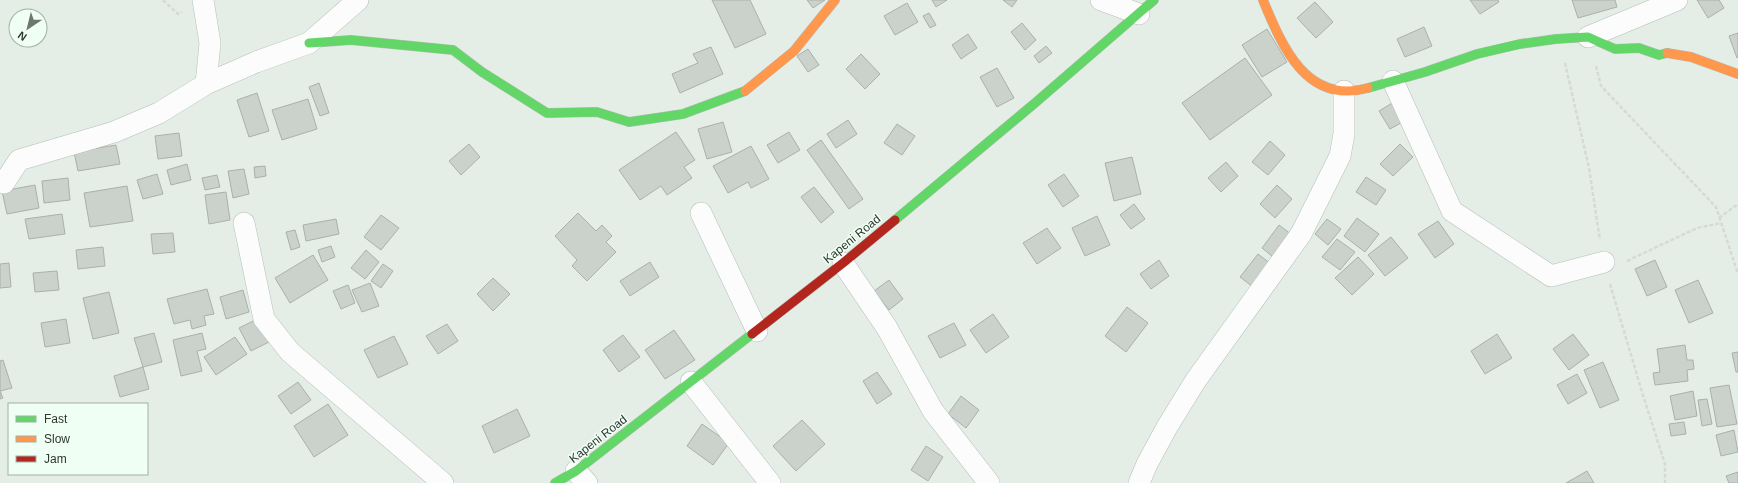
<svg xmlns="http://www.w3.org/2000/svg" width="1738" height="483" viewBox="0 0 1738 483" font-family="Arial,sans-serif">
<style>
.building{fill:#cbd1cb;stroke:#aab0aa}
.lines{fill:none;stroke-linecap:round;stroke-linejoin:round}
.street-casing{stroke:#b6beb9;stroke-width:22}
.fast-casing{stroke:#b6beb9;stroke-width:10}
.slow-casing{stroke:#b6beb9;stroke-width:10}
.jam-casing{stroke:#b6beb9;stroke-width:10}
.path{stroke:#d6d9d7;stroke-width:2.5;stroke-dasharray:4 2;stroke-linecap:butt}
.street{stroke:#fbfcfb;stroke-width:21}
.fast{stroke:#63d668;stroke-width:9}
.slow{stroke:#ff974d;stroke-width:9}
.jam{stroke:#b3261e;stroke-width:9}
.labels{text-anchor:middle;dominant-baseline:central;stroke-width:3;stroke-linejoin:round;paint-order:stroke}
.street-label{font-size:12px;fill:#2e3630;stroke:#effff4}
</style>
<rect width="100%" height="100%" fill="#e4eee7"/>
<g class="building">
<path d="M 712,0 L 750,0 L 766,34 L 735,48 Z"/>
<path d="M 807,0 L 825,0 L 813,8 Z"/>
<path d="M 932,0 L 947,0 L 936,7 Z"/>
<path d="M 1003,0 L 1017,0 L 1012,7 Z"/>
<path d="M 1470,0 L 1498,0 L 1499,2 L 1480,14 Z"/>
<path d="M 1572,0 L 1615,0 L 1617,7 L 1578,18 Z"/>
<path d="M 1697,0 L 1719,0 L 1724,8 L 1708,18 Z"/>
<path d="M 1315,2 L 1333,22 L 1316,38 L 1297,18 Z"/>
<path d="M 907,3 L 918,22 L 895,35 L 884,16 Z"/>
<path d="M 929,13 L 936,25 L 930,28 L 923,16 Z"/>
<path d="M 1022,23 L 1036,40 L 1025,50 L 1011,32 Z"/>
<path d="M 1424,27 L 1432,46 L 1405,57 L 1397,39 Z"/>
<path d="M 1267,29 L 1287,62 L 1262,77 L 1242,45 Z"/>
<path d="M 1738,33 L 1738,57 L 1737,58 L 1729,36 Z"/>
<path d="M 968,34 L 977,48 L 961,59 L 952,45 Z"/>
<path d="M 1046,46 L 1052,53 L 1039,63 L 1034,56 Z"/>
<path d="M 711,47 L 723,74 L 680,93 L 672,74 L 698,63 L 693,54 Z"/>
<path d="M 808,49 L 819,65 L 808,72 L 797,56 Z"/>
<path d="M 861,54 L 880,74 L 865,89 L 846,69 Z"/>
<path d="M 1245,58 L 1272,95 L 1210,140 L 1182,103 Z"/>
<path d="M 997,68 L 1014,98 L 997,107 L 980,77 Z"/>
<path d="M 319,83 L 329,113 L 320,116 L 309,87 Z"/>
<path d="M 257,93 L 269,131 L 249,137 L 237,100 Z"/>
<path d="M 308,99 L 317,129 L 282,140 L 272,110 Z"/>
<path d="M 1399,99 L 1410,118 L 1390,129 L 1379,111 Z"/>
<path d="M 848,120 L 857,134 L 836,148 L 827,134 Z"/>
<path d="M 723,122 L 732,152 L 707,159 L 698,129 Z"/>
<path d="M 897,124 L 915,136 L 902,155 L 884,143 Z"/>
<path d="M 676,132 L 695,160 L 684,167 L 692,178 L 667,195 L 661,186 L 640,200 L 619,170 Z"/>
<path d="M 789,132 L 800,150 L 778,163 L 767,145 Z"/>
<path d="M 179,133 L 182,156 L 158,159 L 155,136 Z"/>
<path d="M 821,140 L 863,199 L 849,209 L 807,150 Z"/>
<path d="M 1270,141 L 1285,155 L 1268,175 L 1252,162 Z"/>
<path d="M 469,144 L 480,157 L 461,175 L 449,161 Z"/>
<path d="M 1400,144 L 1413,157 L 1393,176 L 1380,164 Z"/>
<path d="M 116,145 L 120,164 L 78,171 L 74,152 Z"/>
<path d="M 751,146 L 769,179 L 751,188 L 748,182 L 728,193 L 713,166 Z"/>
<path d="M 1132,157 L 1141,194 L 1114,201 L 1105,163 Z"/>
<path d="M 1226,162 L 1238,176 L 1221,192 L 1208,178 Z"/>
<path d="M 187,164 L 191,180 L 171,185 L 167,170 Z"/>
<path d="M 265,166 L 266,176 L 255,178 L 254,167 Z"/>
<path d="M 244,169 L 249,194 L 233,198 L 228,171 Z"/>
<path d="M 157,174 L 163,194 L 143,199 L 137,180 Z"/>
<path d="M 1064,174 L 1079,196 L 1063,207 L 1048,185 Z"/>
<path d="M 217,175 L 220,187 L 205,190 L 202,178 Z"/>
<path d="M 1366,177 L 1386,190 L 1376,205 L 1356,192 Z"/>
<path d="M 68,178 L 70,200 L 44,203 L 42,181 Z"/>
<path d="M 35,185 L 39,208 L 7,214 L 2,191 Z"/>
<path d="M 1277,185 L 1292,199 L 1275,218 L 1260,204 Z"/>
<path d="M 127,186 L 133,221 L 90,227 L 84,193 Z"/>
<path d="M 814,187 L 834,212 L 821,223 L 801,197 Z"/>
<path d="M 226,192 L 230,220 L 209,224 L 205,195 Z"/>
<path d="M 1134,204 L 1145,219 L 1131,229 L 1120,215 Z"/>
<path d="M 578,213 L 596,231 L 602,225 L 612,236 L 606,242 L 616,252 L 587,281 L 572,266 L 577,260 L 555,236 Z"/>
<path d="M 62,214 L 65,234 L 29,239 L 25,219 Z"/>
<path d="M 381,215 L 399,228 L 381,250 L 364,237 Z"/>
<path d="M 1097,216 L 1110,245 L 1085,256 L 1072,228 Z"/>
<path d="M 1357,218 L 1379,234 L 1365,252 L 1344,236 Z"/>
<path d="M 336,219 L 339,234 L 306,241 L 303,225 Z"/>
<path d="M 1327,219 L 1341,229 L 1328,245 L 1315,234 Z"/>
<path d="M 1438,221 L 1454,244 L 1435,258 L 1418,234 Z"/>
<path d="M 1279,225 L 1296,238 L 1278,261 L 1262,248 Z"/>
<path d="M 1047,228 L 1061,248 L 1037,264 L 1023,243 Z"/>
<path d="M 295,230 L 300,247 L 291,250 L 286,232 Z"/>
<path d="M 173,233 L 175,252 L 153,254 L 151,234 Z"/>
<path d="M 1391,237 L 1408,258 L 1385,276 L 1368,255 Z"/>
<path d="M 1337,239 L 1355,252 L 1340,270 L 1322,257 Z"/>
<path d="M 331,246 L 335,257 L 322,262 L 318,250 Z"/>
<path d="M 103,247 L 105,266 L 78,269 L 76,250 Z"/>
<path d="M 366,250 L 379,262 L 365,279 L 351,268 Z"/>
<path d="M 1258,254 L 1271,264 L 1253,287 L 1240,277 Z"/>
<path d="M 313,255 L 328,280 L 290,303 L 275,278 Z"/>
<path d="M 1358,257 L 1374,274 L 1352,295 L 1335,278 Z"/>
<path d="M 1159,260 L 1169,276 L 1151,289 L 1140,274 Z"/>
<path d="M 1655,260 L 1667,287 L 1647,296 L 1635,269 Z"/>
<path d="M 650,262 L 659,277 L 630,296 L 620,281 Z"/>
<path d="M 9,263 L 11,287 L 0,288 L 0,264 Z"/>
<path d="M 383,264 L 393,271 L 381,288 L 371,281 Z"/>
<path d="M 57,271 L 59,290 L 35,292 L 33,273 Z"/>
<path d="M 493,278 L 510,294 L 493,311 L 477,294 Z"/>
<path d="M 889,280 L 903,299 L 889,310 L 874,291 Z"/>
<path d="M 1698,280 L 1713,313 L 1689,323 L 1675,290 Z"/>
<path d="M 370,283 L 379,306 L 362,312 L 352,290 Z"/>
<path d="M 348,285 L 355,303 L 341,309 L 333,291 Z"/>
<path d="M 207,289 L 214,314 L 204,316 L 206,325 L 192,329 L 190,320 L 174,324 L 167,299 Z"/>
<path d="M 243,290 L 249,312 L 226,319 L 220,297 Z"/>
<path d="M 109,292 L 119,333 L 93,339 L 83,298 Z"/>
<path d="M 1127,307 L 1148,323 L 1126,352 L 1105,336 Z"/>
<path d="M 993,314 L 1009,337 L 986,353 L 970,330 Z"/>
<path d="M 66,319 L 70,343 L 45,347 L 41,323 Z"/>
<path d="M 257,319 L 269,342 L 251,351 L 239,328 Z"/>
<path d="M 954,323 L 966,345 L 940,358 L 928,336 Z"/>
<path d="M 447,324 L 458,341 L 438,354 L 426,336 Z"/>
<path d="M 674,330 L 695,360 L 665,379 L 645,350 Z"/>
<path d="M 154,333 L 162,362 L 143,367 L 134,338 Z"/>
<path d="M 202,333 L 206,349 L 197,351 L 202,371 L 181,376 L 173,340 Z"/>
<path d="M 1497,334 L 1512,358 L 1485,374 L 1471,351 Z"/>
<path d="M 1573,334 L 1589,355 L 1569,370 L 1553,349 Z"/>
<path d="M 623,335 L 640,357 L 619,372 L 603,350 Z"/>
<path d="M 394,336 L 408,364 L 378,378 L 364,350 Z"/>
<path d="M 235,337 L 247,354 L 216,375 L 204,357 Z"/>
<path d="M 1685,345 L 1687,360 L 1693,360 L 1694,369 L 1687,370 L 1688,381 L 1655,385 L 1653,373 L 1660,372 L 1657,349 Z"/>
<path d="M 1738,352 L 1738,372 L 1736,372 L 1732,353 Z"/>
<path d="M 3,360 L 12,388 L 0,391 L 3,398 L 0,399 L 0,361 Z"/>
<path d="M 1603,362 L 1619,400 L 1600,408 L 1584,370 Z"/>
<path d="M 143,367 L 149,389 L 120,397 L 114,376 Z"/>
<path d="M 877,372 L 892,394 L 877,404 L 863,381 Z"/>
<path d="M 1577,374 L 1587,393 L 1568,404 L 1557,385 Z"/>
<path d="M 298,382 L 311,400 L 291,414 L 278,396 Z"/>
<path d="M 1729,385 L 1737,424 L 1717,427 L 1710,388 Z"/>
<path d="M 1693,391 L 1697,416 L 1675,420 L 1670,396 Z"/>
<path d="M 961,396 L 979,410 L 966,428 L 948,414 Z"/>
<path d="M 1707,399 L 1712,424 L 1702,426 L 1698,400 Z"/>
<path d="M 328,404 L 348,435 L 314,457 L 294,426 Z"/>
<path d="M 517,409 L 530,436 L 494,453 L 482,426 Z"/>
<path d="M 802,420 L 825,444 L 796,471 L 773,446 Z"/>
<path d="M 1684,422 L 1686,434 L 1671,436 L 1669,424 Z"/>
<path d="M 702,424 L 729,443 L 713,465 L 687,446 Z"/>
<path d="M 1734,430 L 1738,452 L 1721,456 L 1716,435 Z"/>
<path d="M 926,446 L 943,457 L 928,481 L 911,470 Z"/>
<path d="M 1587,471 L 1594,483 L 1566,483 Z"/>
<path d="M 1738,472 L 1738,483 L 1729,483 L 1726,476 Z"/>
</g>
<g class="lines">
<defs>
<g id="street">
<path d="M 203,0 L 210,43 L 206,84"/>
<path d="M 1101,0 L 1139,14"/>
<path d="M 1588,37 L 1677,0"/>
<path d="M 1393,81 L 1452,211 L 1551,276 L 1604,262"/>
<path d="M 4,183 L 19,160 L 114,132 L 159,113 L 206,84 L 256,62 L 309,43 L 358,0"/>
<path d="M 701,213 L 757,331"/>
<path d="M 244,223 L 264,319 L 290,352 L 443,483"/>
<path d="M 843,263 L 887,328 L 933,411 L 989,483"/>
<path d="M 691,382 L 770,483"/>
<path d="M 576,471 L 587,483"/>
<path d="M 1139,483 L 1147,464 L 1167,427 L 1196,380 L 1301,234 L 1340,156 L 1344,134 L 1344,91"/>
</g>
<g id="fast">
<path d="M 309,43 L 351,40 L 453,50 L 482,72 L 547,113 L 597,112 L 629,122 L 683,114 L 745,91"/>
<path d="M 1368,88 L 1425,72 L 1477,54 L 1520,44 L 1556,39 L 1588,37 L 1615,49 L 1639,48 L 1659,55 L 1667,53"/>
<path d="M 895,220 L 1035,103 L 1154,0"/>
<path d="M 555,483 L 576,471 L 752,334"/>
</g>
<g id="slow">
<path d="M 1263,0 C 1282,46 1306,105 1368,88"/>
<path d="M 1667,53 L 1691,57 L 1738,74"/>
<path d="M 745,91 L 794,51 L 835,0"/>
</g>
<path id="jam" d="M 752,334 L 843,263 L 895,220"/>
</defs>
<use href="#street" class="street-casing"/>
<use href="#fast" class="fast-casing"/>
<use href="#slow" class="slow-casing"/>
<use href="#jam" class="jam-casing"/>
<g class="path">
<path d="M 163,0 L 178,14 L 182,12"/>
<path d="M 1565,63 L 1589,168 L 1600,240"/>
<path d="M 1596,66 L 1601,86 L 1716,207 L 1738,274"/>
<path d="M 1719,218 L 1738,204"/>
<path d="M 1627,261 L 1697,228 L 1721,223"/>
<path d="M 1610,284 L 1642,392 L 1665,464 L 1665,483"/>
</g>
<use href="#street" class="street"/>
<use href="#fast" class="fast"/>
<use href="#slow" class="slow"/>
<use href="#jam" class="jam"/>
</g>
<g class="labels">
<g class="street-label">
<text transform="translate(852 239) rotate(-39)">Kapeni Road</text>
<text transform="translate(598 439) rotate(-38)">Kapeni Road</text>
</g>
</g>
<rect x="8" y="403" width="140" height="72" fill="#effff4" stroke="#a2afa6"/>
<rect x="16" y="416" width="20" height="6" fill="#63d668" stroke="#a2afa6"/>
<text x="44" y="423" font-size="12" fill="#2e3630">Fast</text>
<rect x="16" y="436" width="20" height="6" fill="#ff974d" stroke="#a2afa6"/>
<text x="44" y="443" font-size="12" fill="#2e3630">Slow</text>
<rect x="16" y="456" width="20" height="6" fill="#b3261e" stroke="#a2afa6"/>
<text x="44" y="463" font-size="12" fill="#2e3630">Jam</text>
<g transform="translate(28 28) rotate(215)"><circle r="19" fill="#effff4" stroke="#a2afa6"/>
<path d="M0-3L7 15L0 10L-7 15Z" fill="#6e7670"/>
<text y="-6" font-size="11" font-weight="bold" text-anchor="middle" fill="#2e3630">N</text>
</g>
</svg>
